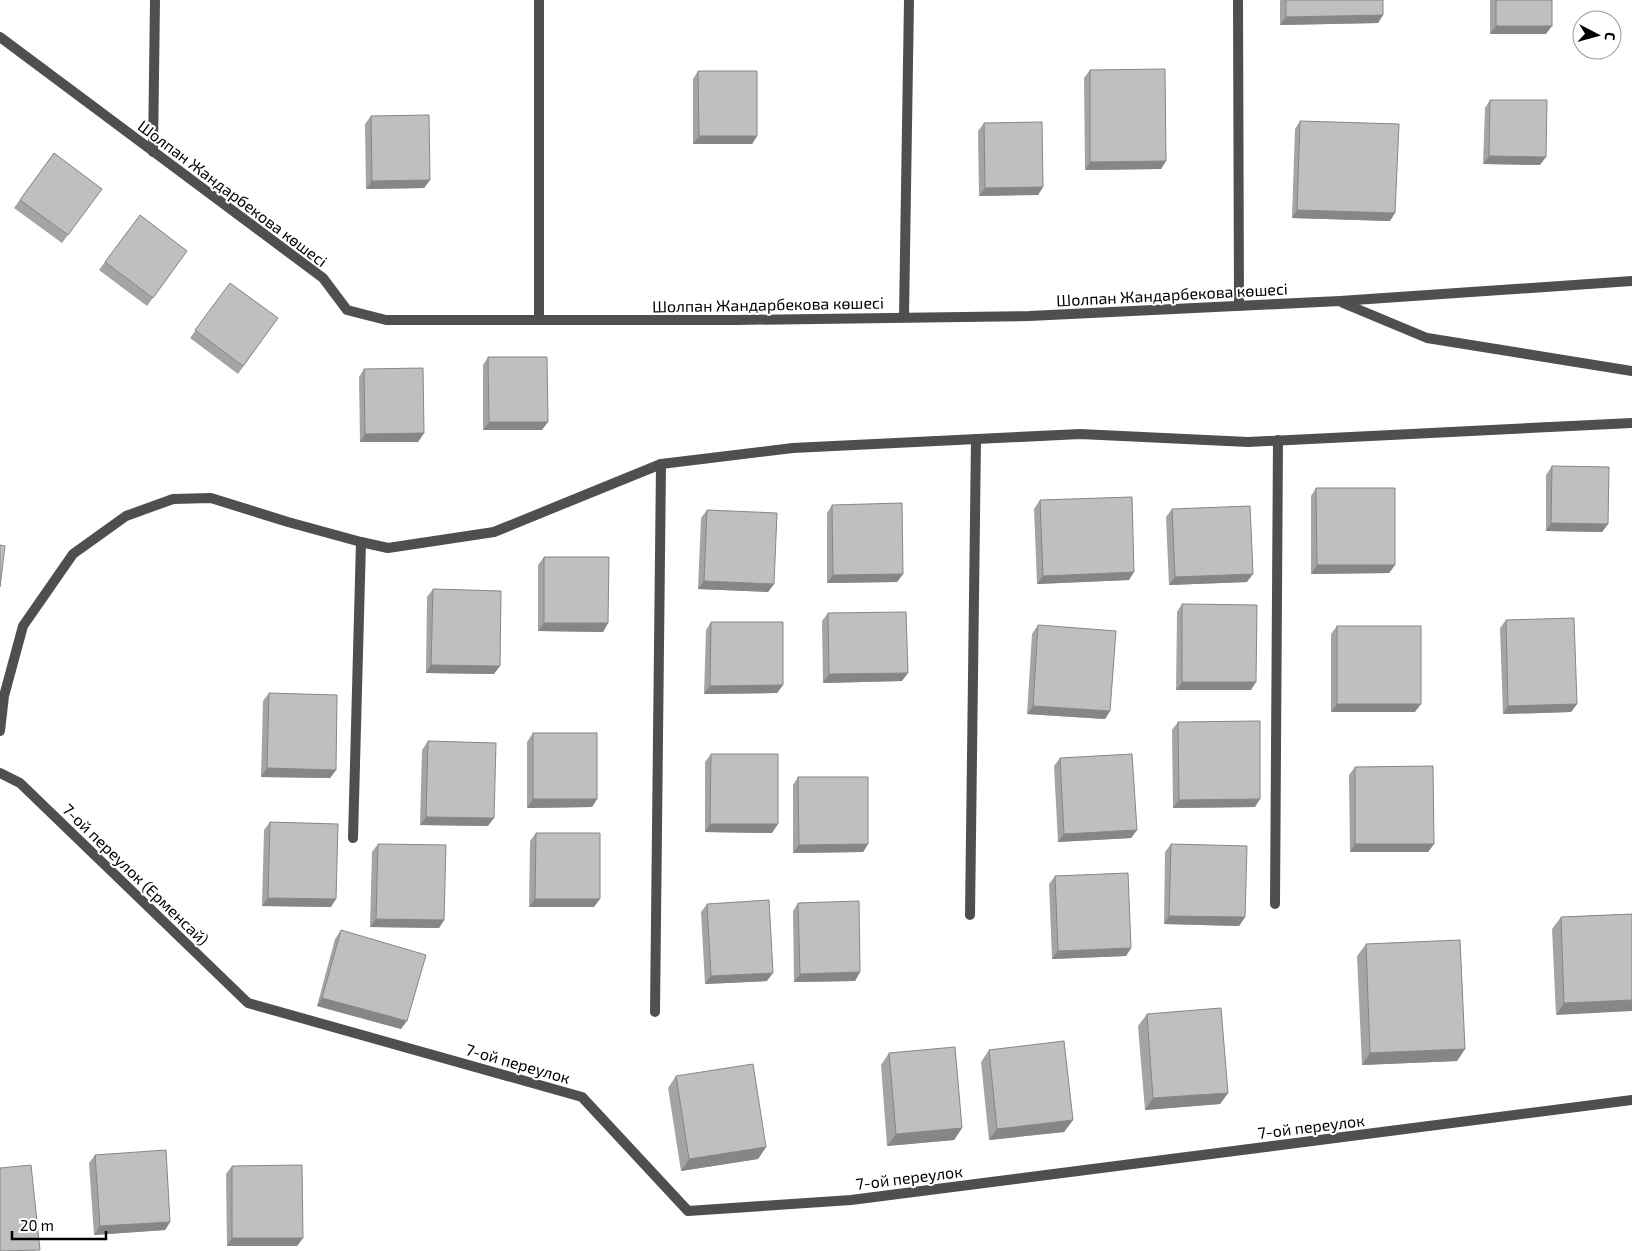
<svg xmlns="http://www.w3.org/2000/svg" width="1632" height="1251" viewBox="0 0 1632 1251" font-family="'Exo 2',sans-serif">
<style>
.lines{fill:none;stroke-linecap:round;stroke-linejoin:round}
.service{stroke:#4f4f4f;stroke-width:10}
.minor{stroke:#4f4f4f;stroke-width:10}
.wall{fill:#a4a4a4}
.shaded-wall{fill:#868686}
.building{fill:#bfbfbf;stroke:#868686}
.labels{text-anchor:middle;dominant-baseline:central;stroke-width:4;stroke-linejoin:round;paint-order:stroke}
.street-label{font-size:16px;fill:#000;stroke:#fff}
</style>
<rect width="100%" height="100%" fill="#fff"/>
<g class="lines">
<path class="service" d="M 153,152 L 155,0"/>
<g class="minor">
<path d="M 539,0 L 539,320"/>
<path d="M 1238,0 L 1239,306"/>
<path d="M 0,37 L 323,278 L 347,310 L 386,320 L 736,320 L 1029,316 L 1340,301 L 1632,281"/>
<path d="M 1343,303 L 1427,338 L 1632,371"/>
<path d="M 904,317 L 909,0"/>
<path d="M 0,731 L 4,696 L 23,626 L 73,554 L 126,516 L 173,499 L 211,498 L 288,522 L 361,542 L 388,548 L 494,532 L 661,464 L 793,448 L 1080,434 L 1248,442 L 1632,423"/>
<path d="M 0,773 L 20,783 L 248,1003 L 582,1097 L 688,1211 L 851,1200 L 1632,1100"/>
<path d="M 353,838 L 361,542"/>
<path d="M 1275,904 L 1278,440"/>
<path d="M 970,915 L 976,439"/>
<path d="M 655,1012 L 661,464"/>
</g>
</g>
<g class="wall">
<path d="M 1280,0 L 1383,0 L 1383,15 L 1378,23 L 1280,25 Z"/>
<path d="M 1490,0 L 1552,0 L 1546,34 L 1490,34 Z"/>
<path d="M 1090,70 L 1166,161 L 1161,169 L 1085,170 L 1084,78 Z"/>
<path d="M 698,71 L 757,136 L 752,144 L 693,144 L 693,79 Z"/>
<path d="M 1490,100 L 1540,165 L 1483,164 L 1485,108 Z"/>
<path d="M 371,116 L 430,180 L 424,188 L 366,189 L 365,124 Z"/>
<path d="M 1300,121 L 1390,221 L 1292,218 L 1295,129 Z"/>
<path d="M 984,123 L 1043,187 L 1038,195 L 979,196 L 978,131 Z"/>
<path d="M 54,153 L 102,189 L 62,243 L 14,208 Z"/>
<path d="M 140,215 L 187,251 L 147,306 L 99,270 Z"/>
<path d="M 230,283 L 278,318 L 238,374 L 190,338 Z"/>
<path d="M 488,357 L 542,430 L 483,430 L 483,365 Z"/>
<path d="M 364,369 L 424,433 L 418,442 L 360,442 L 359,377 Z"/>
<path d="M 1552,466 L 1608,524 L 1602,532 L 1546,531 L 1546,475 Z"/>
<path d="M 1316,488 L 1395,565 L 1389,573 L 1311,574 L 1311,496 Z"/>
<path d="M 1040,500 L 1129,580 L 1037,584 L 1034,509 Z"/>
<path d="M 832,505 L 903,574 L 897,582 L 827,583 L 827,513 Z"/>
<path d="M 1172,509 L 1247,582 L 1169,585 L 1166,517 Z"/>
<path d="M 707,510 L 774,584 L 768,592 L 698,589 L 701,518 Z"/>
<path d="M 544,557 L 608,623 L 603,632 L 538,631 L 538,565 Z"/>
<path d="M 433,589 L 494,674 L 426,673 L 427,597 Z"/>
<path d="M 1182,604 L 1251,690 L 1176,690 L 1177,612 Z"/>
<path d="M 828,613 L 902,681 L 823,683 L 822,621 Z"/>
<path d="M 1506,620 L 1577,704 L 1571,712 L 1503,714 L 1500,628 Z"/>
<path d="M 711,622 L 783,685 L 777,693 L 704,694 L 706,630 Z"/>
<path d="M 1038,625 L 1110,711 L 1105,719 L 1027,714 L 1032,634 Z"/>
<path d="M 1337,626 L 1415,712 L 1331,712 L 1331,634 Z"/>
<path d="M 269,693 L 336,770 L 330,778 L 261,777 L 263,701 Z"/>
<path d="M 1178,722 L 1255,807 L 1173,808 L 1172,730 Z"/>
<path d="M 533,733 L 597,799 L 592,807 L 527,808 L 527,742 Z"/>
<path d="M 428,741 L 488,826 L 420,825 L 422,750 Z"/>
<path d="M 711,754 L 772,833 L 705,832 L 705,762 Z"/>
<path d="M 1060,758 L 1137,830 L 1131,838 L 1058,842 L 1054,766 Z"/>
<path d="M 1355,767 L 1434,844 L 1428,852 L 1350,852 L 1349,775 Z"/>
<path d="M 798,777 L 868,844 L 863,852 L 793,853 L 793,785 Z"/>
<path d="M 270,822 L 331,907 L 262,906 L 264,830 Z"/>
<path d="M 536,833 L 594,907 L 529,907 L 530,841 Z"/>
<path d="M 378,844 L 444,920 L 439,928 L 370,927 L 372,852 Z"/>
<path d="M 1171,844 L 1245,917 L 1239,926 L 1164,924 L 1165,852 Z"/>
<path d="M 1055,876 L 1131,948 L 1126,956 L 1052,959 L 1049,884 Z"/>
<path d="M 798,903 L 860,972 L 855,981 L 794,982 L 793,911 Z"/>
<path d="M 707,904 L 767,981 L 705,984 L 701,912 Z"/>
<path d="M 1632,914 L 1556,1015 L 1552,929 L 1561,917 Z"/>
<path d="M 341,930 L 401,1029 L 317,1006 L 335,939 Z"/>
<path d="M 1366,944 L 1465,1049 L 1457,1061 L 1362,1065 L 1357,956 Z"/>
<path d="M 1147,1014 L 1228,1093 L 1220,1104 L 1145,1110 L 1138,1026 Z"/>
<path d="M 989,1050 L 1073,1120 L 1064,1132 L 989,1140 L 981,1062 Z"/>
<path d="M 889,1053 L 962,1128 L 954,1140 L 887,1146 L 881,1065 Z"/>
<path d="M 676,1076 L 766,1147 L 758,1159 L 681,1171 L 668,1088 Z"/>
<path d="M 95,1155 L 170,1222 L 165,1230 L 94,1235 L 89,1163 Z"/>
<path d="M 232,1166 L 303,1238 L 297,1246 L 227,1246 L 226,1174 Z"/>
</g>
<g class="shaded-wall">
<path d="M 1383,15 L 1378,23 L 1280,25 L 1286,17 Z"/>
<path d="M 1496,26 L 1552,26 L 1546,34 L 1490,34 Z"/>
<path d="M 699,136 L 757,136 L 752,144 L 693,144 Z"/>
<path d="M 1489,156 L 1546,157 L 1540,165 L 1483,164 Z"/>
<path d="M 1166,161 L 1161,169 L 1085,170 L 1090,162 Z"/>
<path d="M 430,180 L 424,188 L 366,189 L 372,181 Z"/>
<path d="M 1043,187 L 1038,195 L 979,196 L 985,188 Z"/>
<path d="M 1297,210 L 1395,213 L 1390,221 L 1292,218 Z"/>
<path d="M 489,422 L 548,422 L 542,430 L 483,430 Z"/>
<path d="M 424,433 L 418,442 L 360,442 L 365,434 Z"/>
<path d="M 1551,523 L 1608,524 L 1602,532 L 1546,531 Z"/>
<path d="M 1317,565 L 1395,565 L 1389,573 L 1311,574 Z"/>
<path d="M 1134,572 L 1129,580 L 1037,584 L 1043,576 Z"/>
<path d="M 903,574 L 897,582 L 827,583 L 833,575 Z"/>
<path d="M 1253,574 L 1247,582 L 1169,585 L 1175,577 Z"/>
<path d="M 704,581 L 774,584 L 768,592 L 698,589 Z"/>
<path d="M 544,623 L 608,623 L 603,632 L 538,631 Z"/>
<path d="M 431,665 L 500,666 L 494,674 L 426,673 Z"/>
<path d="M 908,673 L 902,681 L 823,683 L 829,674 Z"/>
<path d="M 1182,682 L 1256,682 L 1251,690 L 1176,690 Z"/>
<path d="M 783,685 L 777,693 L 704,694 L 710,686 Z"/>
<path d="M 1337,704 L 1421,704 L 1415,712 L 1331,712 Z"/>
<path d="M 1577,704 L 1571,712 L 1503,714 L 1508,706 Z"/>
<path d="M 1033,706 L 1110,711 L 1105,719 L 1027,714 Z"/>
<path d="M 267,768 L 336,770 L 330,778 L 261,777 Z"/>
<path d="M 533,799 L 597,799 L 592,807 L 527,808 Z"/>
<path d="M 1260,799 L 1255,807 L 1173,808 L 1179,800 Z"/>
<path d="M 426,817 L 494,818 L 488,826 L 420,825 Z"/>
<path d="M 710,824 L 778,824 L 772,833 L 705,832 Z"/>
<path d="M 1137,830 L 1131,838 L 1058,842 L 1064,834 Z"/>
<path d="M 868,844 L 863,852 L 793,853 L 799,845 Z"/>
<path d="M 1355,844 L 1434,844 L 1428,852 L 1350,852 Z"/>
<path d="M 268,898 L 336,899 L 331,907 L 262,906 Z"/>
<path d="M 535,899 L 600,899 L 594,907 L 529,907 Z"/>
<path d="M 1169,916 L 1245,917 L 1239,926 L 1164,924 Z"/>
<path d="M 376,919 L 444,920 L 439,928 L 370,927 Z"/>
<path d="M 1131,948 L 1126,956 L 1052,959 L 1058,951 Z"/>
<path d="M 860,972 L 855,981 L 794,982 L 800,974 Z"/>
<path d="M 773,973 L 767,981 L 705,984 L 711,976 Z"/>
<path d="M 322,998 L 407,1021 L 401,1029 L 317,1006 Z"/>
<path d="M 1632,1000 L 1632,1011 L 1556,1015 L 1564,1003 Z"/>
<path d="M 1465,1049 L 1457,1061 L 1362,1065 L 1370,1053 Z"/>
<path d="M 1228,1093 L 1220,1104 L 1145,1110 L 1153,1098 Z"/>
<path d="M 1073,1120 L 1064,1132 L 989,1140 L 997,1129 Z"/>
<path d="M 962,1128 L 954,1140 L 887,1146 L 896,1134 Z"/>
<path d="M 766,1147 L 758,1159 L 681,1171 L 689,1159 Z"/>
<path d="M 170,1222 L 165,1230 L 94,1235 L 100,1226 Z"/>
<path d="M 232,1238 L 303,1238 L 297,1246 L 227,1246 Z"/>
</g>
<g class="building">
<path d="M 1286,0 L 1383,0 L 1383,15 L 1286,17 Z"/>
<rect x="1496" y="0" width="56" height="26"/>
<path d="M 1165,69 L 1166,161 L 1090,162 L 1090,70 Z"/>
<path d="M 698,71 L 757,71 L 757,136 L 699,136 Z"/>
<path d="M 1490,100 L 1547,100 L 1546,157 L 1489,156 Z"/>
<path d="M 429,115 L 430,180 L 372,181 L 371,116 Z"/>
<path d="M 1300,121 L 1399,124 L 1395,213 L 1297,210 Z"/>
<path d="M 1042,122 L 1043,187 L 985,188 L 984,123 Z"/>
<path d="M 54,153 L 102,189 L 68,235 L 20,200 Z"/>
<path d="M 140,215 L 187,251 L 153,298 L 105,262 Z"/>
<path d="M 230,283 L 278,318 L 243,366 L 195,330 Z"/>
<path d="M 488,357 L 547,357 L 548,422 L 489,422 Z"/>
<path d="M 423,368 L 424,433 L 365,434 L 364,369 Z"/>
<path d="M 1552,466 L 1609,467 L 1608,524 L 1551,523 Z"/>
<path d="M 1316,488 L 1395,488 L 1395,565 L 1317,565 Z"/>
<path d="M 1132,497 L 1134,572 L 1043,576 L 1040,500 Z"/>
<path d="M 902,503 L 903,574 L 833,575 L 832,505 Z"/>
<path d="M 1250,506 L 1253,574 L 1175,577 L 1172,509 Z"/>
<path d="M 707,510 L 777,513 L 774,584 L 704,581 Z"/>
<path d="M 0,545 L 5,546 L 0,587 Z"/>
<path d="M 544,557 L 609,557 L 608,623 L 544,623 Z"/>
<path d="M 433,589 L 501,591 L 500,666 L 431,665 Z"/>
<path d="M 1182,604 L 1257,605 L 1256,682 L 1182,682 Z"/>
<path d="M 906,612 L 908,673 L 829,674 L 828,613 Z"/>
<path d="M 1574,618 L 1577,704 L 1508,706 L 1506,620 Z"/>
<path d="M 711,622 L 783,622 L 783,685 L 710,686 Z"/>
<path d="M 1038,625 L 1116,631 L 1110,711 L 1033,706 Z"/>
<rect x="1337" y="626" width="84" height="78"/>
<path d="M 269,693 L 337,695 L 336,770 L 267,768 Z"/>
<path d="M 1260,721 L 1260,799 L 1179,800 L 1178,722 Z"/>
<rect x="533" y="733" width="64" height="66"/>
<path d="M 428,741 L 496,743 L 494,818 L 426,817 Z"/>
<path d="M 711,754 L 778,754 L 778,824 L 710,824 Z"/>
<path d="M 1132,754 L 1137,830 L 1064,834 L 1060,758 Z"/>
<path d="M 1433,766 L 1434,844 L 1355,844 L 1355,767 Z"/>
<path d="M 798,777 L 868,777 L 868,844 L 799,845 Z"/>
<path d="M 270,822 L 338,824 L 336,899 L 268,898 Z"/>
<path d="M 536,833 L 600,833 L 600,899 L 535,899 Z"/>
<path d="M 378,844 L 446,845 L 444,920 L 376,919 Z"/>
<path d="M 1171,844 L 1247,846 L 1245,917 L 1169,916 Z"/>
<path d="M 1128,873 L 1131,948 L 1058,951 L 1055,876 Z"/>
<path d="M 769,900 L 773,973 L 711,976 L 707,904 Z"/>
<path d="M 859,901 L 860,972 L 800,974 L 798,903 Z"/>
<path d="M 1632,914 L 1632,1000 L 1564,1003 L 1561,917 Z"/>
<path d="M 341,930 L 426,955 L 407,1021 L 322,998 Z"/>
<path d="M 1460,940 L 1465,1049 L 1370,1053 L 1366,944 Z"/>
<path d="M 1221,1008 L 1228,1093 L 1153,1098 L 1147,1014 Z"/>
<path d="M 1064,1041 L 1073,1120 L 997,1129 L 989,1050 Z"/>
<path d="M 955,1047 L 962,1128 L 896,1134 L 889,1053 Z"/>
<path d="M 753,1064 L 766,1147 L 689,1159 L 676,1076 Z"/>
<path d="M 166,1150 L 170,1222 L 100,1226 L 95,1155 Z"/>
<path d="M 31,1165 L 40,1250 L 0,1251 L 0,1168 Z"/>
<path d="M 302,1165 L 303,1238 L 232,1238 L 232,1166 Z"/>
</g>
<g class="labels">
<g class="street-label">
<text transform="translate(233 193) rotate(37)">Шолпан Жандарбекова көшесі</text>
<text transform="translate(1172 294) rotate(-3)">Шолпан Жандарбекова көшесі</text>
<text transform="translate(768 304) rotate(-1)">Шолпан Жандарбекова көшесі</text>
<text transform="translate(136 874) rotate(44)">7-ой переулок (Ерменсай)</text>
<text transform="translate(518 1063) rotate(16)">7-ой переулок</text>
<text transform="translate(1311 1126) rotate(-7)">7-ой переулок</text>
<text transform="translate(909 1177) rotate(-7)">7-ой переулок</text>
</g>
</g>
<g transform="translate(1597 35) rotate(96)"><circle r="24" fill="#ffffff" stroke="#999999"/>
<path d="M0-4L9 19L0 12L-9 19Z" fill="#000000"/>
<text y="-8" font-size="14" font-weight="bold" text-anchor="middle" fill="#000000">С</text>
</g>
<path d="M12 1231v8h94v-8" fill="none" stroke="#000000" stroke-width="2.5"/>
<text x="20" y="1231" font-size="15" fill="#000000" stroke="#ffffff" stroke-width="4" paint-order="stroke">20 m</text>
</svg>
